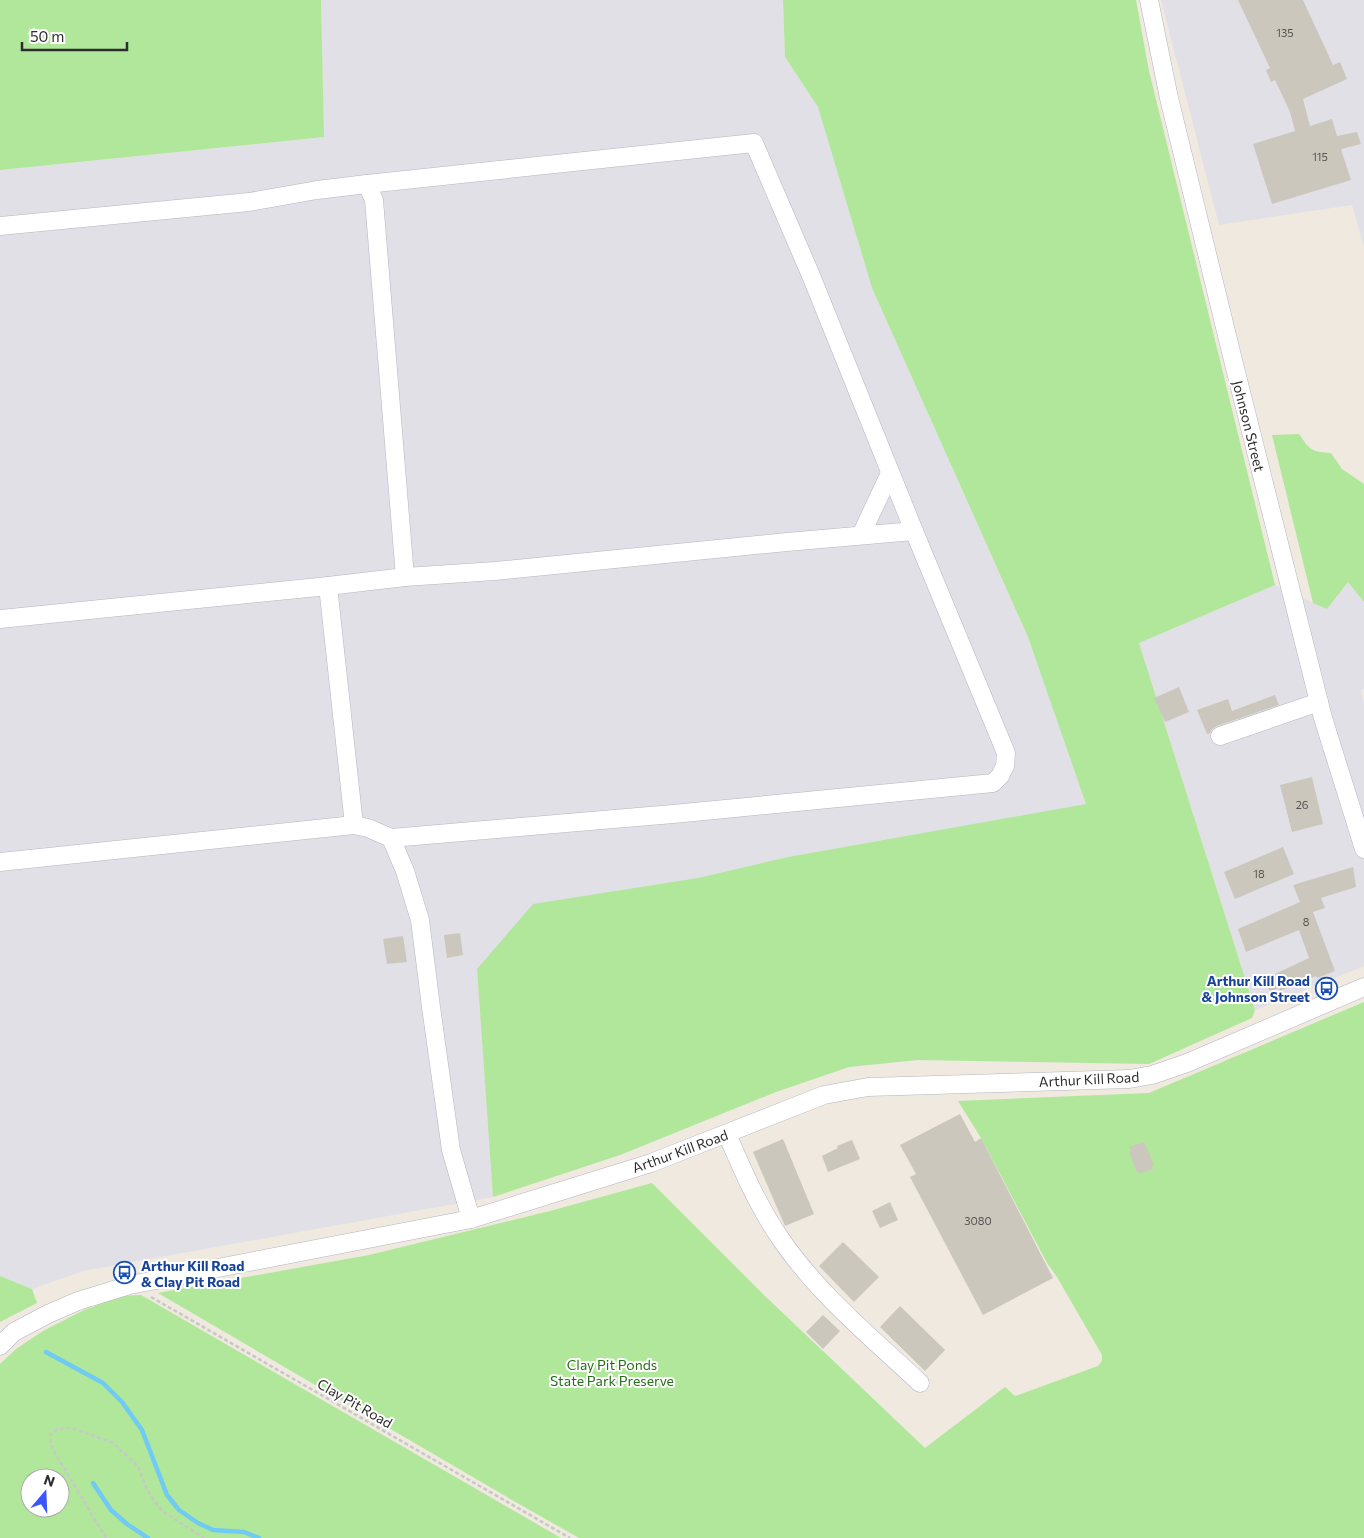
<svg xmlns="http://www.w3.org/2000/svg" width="1364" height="1538" viewBox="0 0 1364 1538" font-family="Commissioner,sans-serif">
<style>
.industrial{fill:#e2e0e7}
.green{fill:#b0e79a;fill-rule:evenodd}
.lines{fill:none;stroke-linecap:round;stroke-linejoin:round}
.stream{stroke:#6fcaf4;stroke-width:4.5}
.building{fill:#cbc7bd}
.minor-casing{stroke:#b3b5c1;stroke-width:19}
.path{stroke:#c8c8c8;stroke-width:2.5;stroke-dasharray:4 2.5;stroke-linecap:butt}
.minor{stroke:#fff;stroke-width:18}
.labels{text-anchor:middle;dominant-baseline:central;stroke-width:4;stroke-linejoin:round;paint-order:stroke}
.number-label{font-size:11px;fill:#545451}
.street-label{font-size:14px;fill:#2d2d2d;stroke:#fff}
.transit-label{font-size:14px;font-weight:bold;fill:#164399;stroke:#fff;text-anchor:end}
.park-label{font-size:14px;fill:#266f18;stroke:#fff}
</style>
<rect width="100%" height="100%" fill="#efe9df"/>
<g class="industrial">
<path d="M 321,0 L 783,0 L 785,57 L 818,107 L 872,288 L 1028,637 L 1087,804 L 788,857 L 698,878 L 477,969 L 493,1197 L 83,1271 L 32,1289 L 0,1276 L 0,170 L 324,137 Z"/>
<path d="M 1161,0 L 1364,0 L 1364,247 L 1352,205 L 1219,225 Z"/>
<path d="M 1348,581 L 1364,602 L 1364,689 L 1361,691 L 1364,704 L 1364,966 L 1255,1010 L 1139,643 L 1275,585 L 1327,609 Z"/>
</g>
<g class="green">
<path d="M 0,0 L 321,0 L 324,137 L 0,170 Z"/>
<path d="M 783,0 L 1136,0 L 1149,71 L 1275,585 L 1139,643 L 1255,1010 L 1252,1018 L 1149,1064 L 918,1060 L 849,1067 L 776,1092 L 620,1155 L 493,1197 L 477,969 L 533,904 L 698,878 L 788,857 L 1086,804 L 1028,637 L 872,288 L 818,107 L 785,57 Z"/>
<path d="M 1299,434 C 1310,450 1311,452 1331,453 L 1342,469 L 1364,484 L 1364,602 L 1348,582 L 1327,609 L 1313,603 L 1272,435 Z"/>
<path d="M 1364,1002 L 1364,1538 L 579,1538 L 512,1500 L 158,1293 L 369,1255 L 550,1211 L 652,1183 L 765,1296 L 925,1448 L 1005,1387 L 1015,1396 L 1098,1366 L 1102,1361 L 1102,1355 L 1057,1277 L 1047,1263 L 981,1138 L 958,1101 L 1149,1093 Z"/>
<path d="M 0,1276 L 32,1289 L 37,1303 L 0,1322 Z"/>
<path d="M 141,1295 L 561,1538 L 0,1538 L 0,1364 L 16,1349 L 43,1331 L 86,1309 L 93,1307 L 118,1296 ZM 30,1478 L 60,1478 L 60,1508 L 30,1508 Z"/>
</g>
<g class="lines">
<g class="stream">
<path d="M 46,1352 L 103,1383 L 122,1402 L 142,1430 L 167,1495 L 179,1510 L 198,1523 L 213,1530 L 244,1532 L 259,1538"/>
<path d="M 93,1483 L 111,1510 L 127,1524 L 148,1538"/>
</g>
</g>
<g class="building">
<path d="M 1238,0 L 1303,0 L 1333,65 L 1340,62 L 1347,79 L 1303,99 L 1310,126 L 1332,119 L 1337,136 L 1357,132 L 1361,144 L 1341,149 L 1351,180 L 1272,204 L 1253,144 L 1295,131 L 1290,112 L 1275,80 L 1271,82 L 1266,70 L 1270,68 Z"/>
<path d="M 1179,687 L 1189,712 L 1165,722 L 1154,698 Z"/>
<path d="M 1275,695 L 1279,705 L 1217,726 L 1212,729 L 1210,733 L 1207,734 L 1197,710 L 1228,699 L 1232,711 Z"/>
<path d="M 1312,777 L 1323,824 L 1292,832 L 1280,785 Z"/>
<path d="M 1283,847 L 1294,874 L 1235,899 L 1224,872 Z"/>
<path d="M 1353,867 L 1356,887 L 1321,898 L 1325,908 L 1313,912 L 1335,971 L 1317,978 L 1316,976 L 1280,991 L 1279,988 L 1270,992 L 1264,979 L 1309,958 L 1299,930 L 1246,952 L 1238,929 L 1300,902 L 1293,885 Z"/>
<path d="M 460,933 L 463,955 L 447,958 L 444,935 Z"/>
<path d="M 403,936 L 407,962 L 387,964 L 383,939 Z"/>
<path d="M 960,1114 L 975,1142 L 981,1138 L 1053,1278 L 983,1315 L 910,1177 L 916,1174 L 900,1145 Z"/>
<path d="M 783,1139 L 814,1214 L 785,1226 L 753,1152 Z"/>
<path d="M 852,1140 L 860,1159 L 828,1172 L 822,1156 L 838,1148 L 837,1146 Z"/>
<path d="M 1143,1142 L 1146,1146 L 1154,1165 L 1152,1166 L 1153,1169 L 1139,1174 L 1138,1172 L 1137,1172 L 1129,1152 L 1131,1151 L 1129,1147 Z"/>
<path d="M 890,1202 L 898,1220 L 880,1228 L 872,1211 Z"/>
<path d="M 843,1242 L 879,1277 L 854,1302 L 819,1266 Z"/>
<path d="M 900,1306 L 945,1350 L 925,1371 L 880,1327 Z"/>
<path d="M 823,1315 L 840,1331 L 823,1349 L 806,1332 Z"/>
</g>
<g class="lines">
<defs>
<g id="minor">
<path d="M 1149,0 L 1169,98 L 1233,360 L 1323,718 L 1364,849"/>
<path d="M 367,184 L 374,200 L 405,577"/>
<path d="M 0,226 L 249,202 L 317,190 L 367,184 L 754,143 L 812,278 L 914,531 L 1006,753 L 1005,766 L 1000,776 L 993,783 L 673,814 L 391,838 L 368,828 L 354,825 L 0,862"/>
<path d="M 861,535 L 890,473"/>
<path d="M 328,586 L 405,577 L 495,571 L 787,542 L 914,531"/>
<path d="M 0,619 L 328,586 L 354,825"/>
<path d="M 1220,736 L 1319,702"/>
<path d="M 391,838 L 405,871 L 420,920 L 431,1007 L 451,1150 L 471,1219"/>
<path d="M 727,1134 C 742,1169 758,1206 780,1238 C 818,1294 871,1337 920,1383"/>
<path d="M 0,1346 L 14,1332 L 48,1314 L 78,1301 L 130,1285 L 471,1219 L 651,1163 L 824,1095 L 868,1087 L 1129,1079 L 1152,1075 L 1187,1063 L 1364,987"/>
</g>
</defs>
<use href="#minor" class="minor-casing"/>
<g class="path">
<path d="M 151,1297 L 570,1538"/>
<path d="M 106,1538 L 52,1448 L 50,1435 L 57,1429 L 72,1428 L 113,1443 L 138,1466 L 147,1490 L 162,1511 L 204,1538"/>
</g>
<use href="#minor" class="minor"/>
</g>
<defs>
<symbol id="bus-ring" viewBox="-11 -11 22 22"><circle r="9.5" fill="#fff" stroke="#1a4fb4" stroke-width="1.5"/><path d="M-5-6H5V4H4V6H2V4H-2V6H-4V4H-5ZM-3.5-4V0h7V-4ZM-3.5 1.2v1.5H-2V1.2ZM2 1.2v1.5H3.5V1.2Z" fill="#1a4fb4"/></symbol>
</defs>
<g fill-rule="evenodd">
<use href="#bus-ring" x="1314" y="976" width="25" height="25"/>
<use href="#bus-ring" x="112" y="1260" width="25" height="25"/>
</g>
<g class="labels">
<g class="number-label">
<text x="1285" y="32">135</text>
<text x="1320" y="156">115</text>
<text x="1302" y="804">26</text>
<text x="1259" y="873">18</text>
<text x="1306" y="921">8</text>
<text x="978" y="1220">3080</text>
</g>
<g class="street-label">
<text transform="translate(1249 426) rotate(76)">Johnson Street</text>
<text transform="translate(1089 1079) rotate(-3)">Arthur Kill Road</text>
<text transform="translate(680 1151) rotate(-20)">Arthur Kill Road</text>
<text transform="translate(355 1403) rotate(30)">Clay Pit Road</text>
</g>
<g class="transit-label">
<text x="1310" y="980">Arthur Kill Road<tspan x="1310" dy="16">&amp; Johnson Street</tspan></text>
<text x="141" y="1265" text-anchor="start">Arthur Kill Road<tspan x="141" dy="16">&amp; Clay Pit Road</tspan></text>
</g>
<g class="park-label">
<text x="612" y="1364">Clay Pit Ponds<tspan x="612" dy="16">State Park Preserve</tspan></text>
</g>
</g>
<g transform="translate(45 1493) rotate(19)"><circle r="24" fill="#ffffff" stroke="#ababab"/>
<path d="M0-4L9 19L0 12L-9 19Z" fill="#3c56ff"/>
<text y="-8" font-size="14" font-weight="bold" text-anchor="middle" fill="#2d2d2d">N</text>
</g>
<path d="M22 42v8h105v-8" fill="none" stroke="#2d2d2d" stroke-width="2.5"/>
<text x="30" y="42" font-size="15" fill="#2d2d2d" stroke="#ffffff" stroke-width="4" paint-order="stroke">50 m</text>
</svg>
